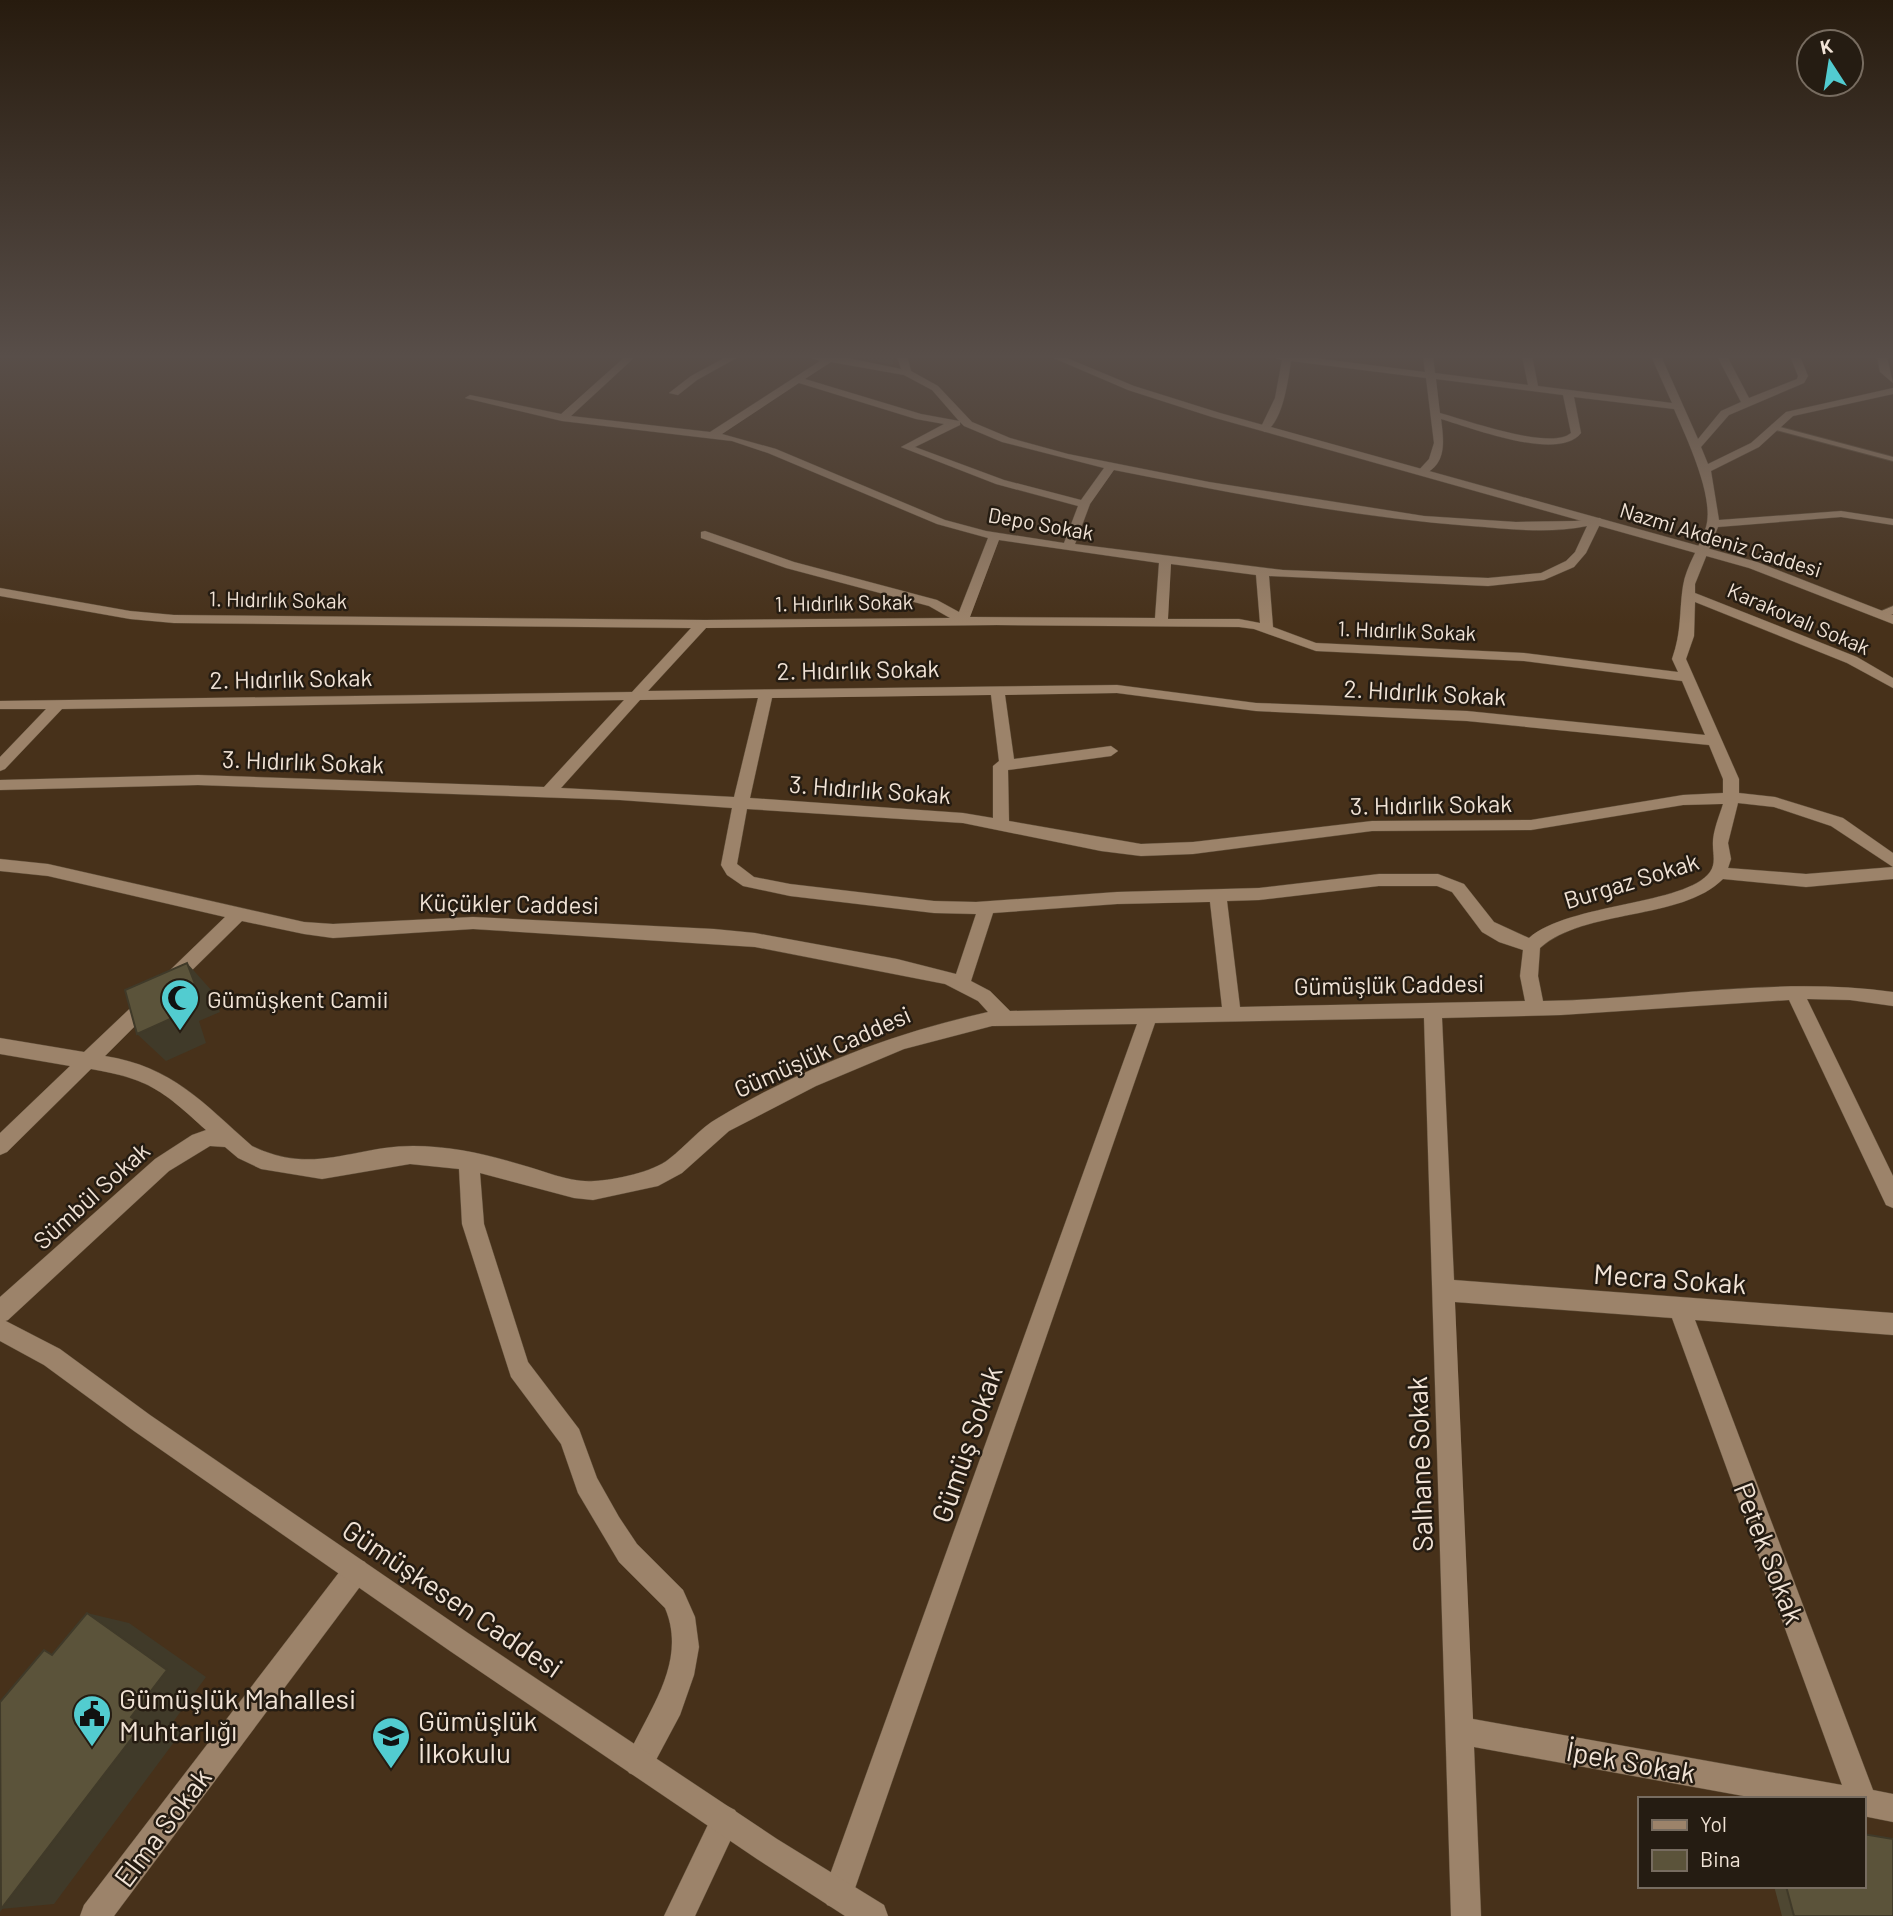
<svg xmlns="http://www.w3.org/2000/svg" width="1893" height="1916" viewBox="0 0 1893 1916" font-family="Barlow,sans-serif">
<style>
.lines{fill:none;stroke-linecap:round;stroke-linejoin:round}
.lane-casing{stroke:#5f4e39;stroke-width:2}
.street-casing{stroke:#5f4e39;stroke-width:1}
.secondary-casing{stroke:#5f4e39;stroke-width:1}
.lane{fill:#9c836a;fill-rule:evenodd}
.street{fill:#9c836a;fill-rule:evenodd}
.secondary{fill:#9c836a;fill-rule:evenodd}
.wall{fill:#4e4732}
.shaded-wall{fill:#403a29}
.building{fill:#5b533a;stroke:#403a29;stroke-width:2}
.labels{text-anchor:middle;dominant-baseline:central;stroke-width:5;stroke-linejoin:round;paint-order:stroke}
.far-street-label{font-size:21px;fill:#f1e3d6;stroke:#251c12}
.street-label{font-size:24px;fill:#f1e3d6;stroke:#251c12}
.poi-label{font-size:24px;fill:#f1e3d6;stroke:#251c12;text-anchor:start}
.near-street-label{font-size:28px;fill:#f1e3d6;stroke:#251c12}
.near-poi-label{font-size:28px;fill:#f1e3d6;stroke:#251c12;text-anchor:start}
</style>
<rect width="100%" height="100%" fill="#47311a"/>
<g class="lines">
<defs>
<path id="lane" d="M 1772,425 L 1893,457 L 1893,461 L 1772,429 Z"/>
<g id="street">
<path d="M 626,356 L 636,356 L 571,416 L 710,432 L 820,361 L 806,356 L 838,356 L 901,369 L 897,356 L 907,356 L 911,371 L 938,386 L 972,422 L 1010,438 L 1068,454 L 1209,482 L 1424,516 L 1516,522 L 1575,521 L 1600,518 L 1602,520 L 1586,553 L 1574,567 L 1544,580 L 1488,586 L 1269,576 L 1273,627 L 1316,643 L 1524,653 L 1678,672 L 1672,659 C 1682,631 1679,612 1683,586 C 1686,566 1700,547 1706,527 C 1715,497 1686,437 1674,409 L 1574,397 L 1581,433 C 1559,462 1472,428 1441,419 C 1444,442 1447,465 1422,475 L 1417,472 L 1429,459 L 1434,443 L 1426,378 L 1291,361 C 1288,380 1283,422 1265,432 L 1260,429 L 1275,398 L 1282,360 L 1270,356 L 1299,356 L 1425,372 L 1423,356 L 1433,356 L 1435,373 L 1528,385 L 1522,356 L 1532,356 L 1538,386 L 1672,403 L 1651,356 L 1661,356 L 1698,439 L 1721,411 L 1741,402 L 1717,356 L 1727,356 L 1749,398 L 1797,379 L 1798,376 L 1790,356 L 1800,356 L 1808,376 L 1804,383 L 1729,415 L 1701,447 L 1708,464 L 1751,443 L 1786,412 L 1893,388 L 1893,394 L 1793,416 L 1759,447 L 1711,471 L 1719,520 L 1841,511 L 1893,519 L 1893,525 L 1841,517 L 1718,527 L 1695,584 L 1695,593 L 1857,657 L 1893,678 L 1893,688 L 1847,663 L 1695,602 L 1694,636 L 1686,659 L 1739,779 L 1739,793 L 1775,797 L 1843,818 L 1893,853 L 1893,867 L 1831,826 L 1774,807 L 1738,803 L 1728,843 L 1731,859 L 1728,868 L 1806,874 L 1893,867 L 1893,879 L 1806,887 L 1723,879 C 1681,921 1585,908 1540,948 L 1538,976 L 1543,1001 C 1660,999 1777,976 1893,992 L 1893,1006 L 1850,1000 L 1807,999 L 1893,1176 L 1893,1208 L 1886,1205 L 1789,1000 L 1561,1015 L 1442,1018 L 1454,1280 L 1893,1313 L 1893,1335 L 1695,1320 L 1873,1790 L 1893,1794 L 1893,1822 L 1863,1816 L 1863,1799 L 1760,1799 L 1474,1747 L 1481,1916 L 1451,1916 L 1424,1018 L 1155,1023 L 853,1894 L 849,1905 L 838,1909 L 827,1905 L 823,1894 L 1137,1024 L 992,1026 L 904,1049 L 816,1086 L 729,1131 L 682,1173 L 658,1186 L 593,1200 L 574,1198 L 480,1173 L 484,1224 L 528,1362 L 579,1429 L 597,1478 L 619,1517 L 637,1544 L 683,1590 L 695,1617 L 699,1647 L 694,1675 L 680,1715 L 649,1773 L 639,1777 L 629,1773 L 625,1763 C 645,1714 689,1664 665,1608 L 619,1562 L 578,1493 L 561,1444 L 511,1377 L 462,1224 L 459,1169 L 410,1164 L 322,1179 L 261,1169 L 238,1158 L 225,1147 L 210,1146 L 169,1171 L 8,1320 L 0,1323 L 0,1297 L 155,1159 L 192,1135 L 206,1130 C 163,1091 150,1079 91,1069 L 7,1152 L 0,1155 L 0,1133 L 70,1066 L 0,1054 L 0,1038 L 84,1052 L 142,997 L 148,995 L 154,997 L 157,1002 L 154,1007 L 105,1056 C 173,1067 202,1102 252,1146 C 314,1176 353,1146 413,1146 C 450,1146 486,1154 522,1165 C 544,1171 571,1183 594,1181 C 615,1180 653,1172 669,1159 C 686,1146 700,1128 718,1118 C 801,1068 894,1033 988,1012 L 978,1001 L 945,984 L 755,947 L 473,929 L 333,938 L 304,934 L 242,921 L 177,985 L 165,985 L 162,980 L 165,975 L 225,917 L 48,876 L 0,871 L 0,859 L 48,864 L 304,922 L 333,924 L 473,917 L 714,929 L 755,933 L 897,959 L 956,974 L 976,914 L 934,913 L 790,896 L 743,886 L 727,875 L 721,865 L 732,808 L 620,800 L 198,785 L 0,790 L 0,780 L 198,775 L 544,787 L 624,700 L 62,709 L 5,769 L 0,771 L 0,757 L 46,709 L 0,709 L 0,701 L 632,692 L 691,628 L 174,623 L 130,619 L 0,596 L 0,588 L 130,611 L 174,615 L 705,620 L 950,618 L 929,606 L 786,568 L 701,538 L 701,532 L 705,531 L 794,562 L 937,600 L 959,612 L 988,538 L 937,524 L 768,453 L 732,441 L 562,421 L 465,398 L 470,395 L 561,414 ZM 831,362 L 904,375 L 932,390 L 959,421 L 921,414 L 805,379 ZM 1436,379 L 1563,395 L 1571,433 C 1551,451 1466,420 1440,413 ZM 799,383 L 916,419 L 944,424 L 901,447 L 996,484 L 1078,506 L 1064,543 L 986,531 L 945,520 L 776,449 L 722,434 ZM 960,422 L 964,426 L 1002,442 L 1104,468 L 1081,500 L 1004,480 L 915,447 L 960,425 ZM 1114,470 C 1232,493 1351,517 1471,526 C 1509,529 1550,534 1587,526 L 1575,552 L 1566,561 L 1541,573 L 1488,578 L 1283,570 L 1075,544 L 1090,504 ZM 999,540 L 1159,563 L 1155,618 L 970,617 ZM 1171,564 L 1256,575 L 1260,623 L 1239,619 L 1168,619 ZM 997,625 L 1239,627 L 1254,629 L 1316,651 L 1524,661 L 1682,681 L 1705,735 L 1467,711 L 1256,703 L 1117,685 L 648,691 L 706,628 ZM 1117,693 L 1256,711 L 1467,721 L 1709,745 L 1723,779 L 1723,793 L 1683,795 L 1531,820 L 1372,821 L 1193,842 L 1141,844 L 1009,821 L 1008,770 L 1111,756 L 1118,751 L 1111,746 L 1014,759 L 1005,695 ZM 991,695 L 999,761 L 993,766 L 993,818 L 963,813 L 750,798 L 772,698 ZM 758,698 L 734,797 L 561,788 L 640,700 ZM 1723,804 C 1719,817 1712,833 1713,846 C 1713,855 1716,863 1710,872 C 1686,905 1569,903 1529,938 L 1494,922 L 1464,884 L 1438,874 L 1379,874 L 1259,888 L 1117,892 L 976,902 L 934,901 L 790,884 L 754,877 L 737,864 L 747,809 L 963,823 L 1101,851 L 1141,856 L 1193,854 L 1372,831 L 1531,830 L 1683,805 ZM 1379,886 L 1437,886 L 1452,892 L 1482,932 L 1499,942 L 1523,950 L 1520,976 L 1525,1001 L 1240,1007 L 1227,901 L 1259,900 ZM 1210,902 L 1222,1007 L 1010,1011 L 990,991 L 971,981 L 993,913 L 1117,904 ZM 1455,1302 L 1672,1318 L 1842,1785 L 1473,1719 Z"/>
<path d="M 728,356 L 740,356 L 697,380 L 678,395 L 669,393 L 691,376 Z"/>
<path d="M 1877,356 L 1887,356 L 1893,383 L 1880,372 Z"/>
<path d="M 1893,606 L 1893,614 L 1880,618 L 1874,614 Z"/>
<path d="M 356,1558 L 365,1562 L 369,1571 L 365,1580 L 114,1916 L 80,1916 L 84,1905 L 347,1562 Z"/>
<path d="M 725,1805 L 735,1810 L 740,1820 L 695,1916 L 664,1916 L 715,1810 Z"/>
</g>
<g id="secondary">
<path d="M 1049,356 L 1062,356 L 1134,386 L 1220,413 L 1757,562 L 1893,615 L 1893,624 L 1749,568 L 1212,417 L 1128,390 Z"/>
<path d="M 0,1318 L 60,1349 L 150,1415 L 468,1633 L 777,1839 L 884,1905 L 888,1916 L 845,1916 L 757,1859 L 450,1651 L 134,1431 L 44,1365 L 0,1341 Z"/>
</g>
</defs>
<use href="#lane" class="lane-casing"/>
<use href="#street" class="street-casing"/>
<use href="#secondary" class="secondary-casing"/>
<use href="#lane" class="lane"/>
<use href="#street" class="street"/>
<use href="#secondary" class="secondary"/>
</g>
<g class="wall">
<path d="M 853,356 L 893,356 L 893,365 Z"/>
<path d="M 1774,1886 L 1863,1886 L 1893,1916 L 1782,1916 Z"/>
</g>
<g class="shaded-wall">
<path d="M 187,963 L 212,991 L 220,1012 L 199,1021 L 206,1043 L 166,1061 L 137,1034 L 172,994 Z"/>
<path d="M 87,1613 L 129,1623 L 206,1677 L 173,1722 L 183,1730 L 54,1904 L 1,1909 L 131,1717 Z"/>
</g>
<g class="building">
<path d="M 187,963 L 195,984 L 172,994 L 179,1015 L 137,1034 L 125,990 Z"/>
<path d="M 87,1613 L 167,1670 L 131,1717 L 142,1725 L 1,1909 L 0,1702 L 44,1650 L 52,1655 Z"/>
<path d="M 1863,1834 L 1893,1839 L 1893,1916 L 1794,1916 L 1786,1886 L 1863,1886 Z"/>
</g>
<linearGradient id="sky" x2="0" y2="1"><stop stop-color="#271b0e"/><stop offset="0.57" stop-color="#584e49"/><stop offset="1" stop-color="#584e49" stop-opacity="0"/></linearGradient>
<rect width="1893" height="625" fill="url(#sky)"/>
<defs>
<symbol id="mosque-pin" viewBox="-11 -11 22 30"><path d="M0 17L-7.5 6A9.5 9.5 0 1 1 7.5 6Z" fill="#52ccd0" stroke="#251c12"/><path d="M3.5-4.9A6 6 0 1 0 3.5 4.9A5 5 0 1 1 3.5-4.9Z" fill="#111"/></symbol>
<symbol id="civic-pin" viewBox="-11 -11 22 30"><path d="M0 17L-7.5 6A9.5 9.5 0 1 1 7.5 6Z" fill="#52ccd0" stroke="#251c12"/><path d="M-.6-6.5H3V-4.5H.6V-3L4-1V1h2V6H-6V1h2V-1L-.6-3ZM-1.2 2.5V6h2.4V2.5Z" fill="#111"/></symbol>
<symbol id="school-pin" viewBox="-11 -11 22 30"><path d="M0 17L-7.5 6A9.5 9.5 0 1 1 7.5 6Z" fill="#52ccd0" stroke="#251c12"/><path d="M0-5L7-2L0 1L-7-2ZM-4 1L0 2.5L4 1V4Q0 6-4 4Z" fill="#111"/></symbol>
</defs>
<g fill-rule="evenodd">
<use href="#mosque-pin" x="158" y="976" width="44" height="60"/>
<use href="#civic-pin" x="70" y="1692" width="44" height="60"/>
<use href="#school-pin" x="369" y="1714" width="44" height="60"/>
</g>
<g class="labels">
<g class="far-street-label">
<text transform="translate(1041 523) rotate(10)">Depo Sokak</text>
<text transform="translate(1721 539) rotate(17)">Nazmi Akdeniz Caddesi</text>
<text transform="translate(278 599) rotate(1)">1. Hıdırlık Sokak</text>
<text transform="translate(844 602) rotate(-1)">1. Hıdırlık Sokak</text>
<text transform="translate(1799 618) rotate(23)">Karakovalı Sokak</text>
<text transform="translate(1407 630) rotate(2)">1. Hıdırlık Sokak</text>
</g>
<g class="street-label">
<text transform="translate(858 669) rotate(-1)">2. Hıdırlık Sokak</text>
<text transform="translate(291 678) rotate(-1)">2. Hıdırlık Sokak</text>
<text transform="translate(1425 692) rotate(3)">2. Hıdırlık Sokak</text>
<text transform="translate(303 761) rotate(2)">3. Hıdırlık Sokak</text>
<text transform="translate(870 789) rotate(4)">3. Hıdırlık Sokak</text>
<text transform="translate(1431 804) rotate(-1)">3. Hıdırlık Sokak</text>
<text transform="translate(1631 880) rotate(-17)">Burgaz Sokak</text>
<text transform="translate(509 903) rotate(1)">Küçükler Caddesi</text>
<text transform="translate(1389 984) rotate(-1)">Gümüşlük Caddesi</text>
<text transform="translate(822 1051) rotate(-24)">Gümüşlük Caddesi</text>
<text transform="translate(91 1195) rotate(-42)">Sümbül Sokak</text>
</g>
<g class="poi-label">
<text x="207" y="998">Gümüşkent Camii</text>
</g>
<g class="near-street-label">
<text transform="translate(1670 1278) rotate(4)">Mecra Sokak</text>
<text transform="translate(966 1444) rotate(-71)">Gümüş Sokak</text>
<text transform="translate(1419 1464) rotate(-92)">Salhane Sokak</text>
<text transform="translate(1770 1553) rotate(69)">Petek Sokak</text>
<text transform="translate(453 1598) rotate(34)">Gümüşkesen Caddesi</text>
<text transform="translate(1631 1761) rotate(10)">İpek Sokak</text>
<text transform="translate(162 1827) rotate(-53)">Elma Sokak</text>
</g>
<g class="near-poi-label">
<text x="119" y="1698">Gümüşlük Mahallesi<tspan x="119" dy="32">Muhtarlığı</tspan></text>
<text x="418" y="1720">Gümüşlük<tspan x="418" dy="32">İlkokulu</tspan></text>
</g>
</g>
<rect x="1638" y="1797" width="228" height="91" fill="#251c12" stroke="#776c60" stroke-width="2"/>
<rect x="1652" y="1820" width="35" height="10" fill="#9c836a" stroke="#776c60" stroke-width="2"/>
<text x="1700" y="1832" font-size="21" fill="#f1e3d6">Yol</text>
<rect x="1652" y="1850" width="35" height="21" fill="#5b533a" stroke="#776c60" stroke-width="2"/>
<text x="1700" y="1867" font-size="21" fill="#f1e3d6">Bina</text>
<g transform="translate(1830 63) rotate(348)"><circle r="33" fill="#251c12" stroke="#776c60" stroke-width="2"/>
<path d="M0-5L12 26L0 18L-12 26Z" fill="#52ccd0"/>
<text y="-10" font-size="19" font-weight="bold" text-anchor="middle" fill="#f1e3d6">K</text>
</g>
</svg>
